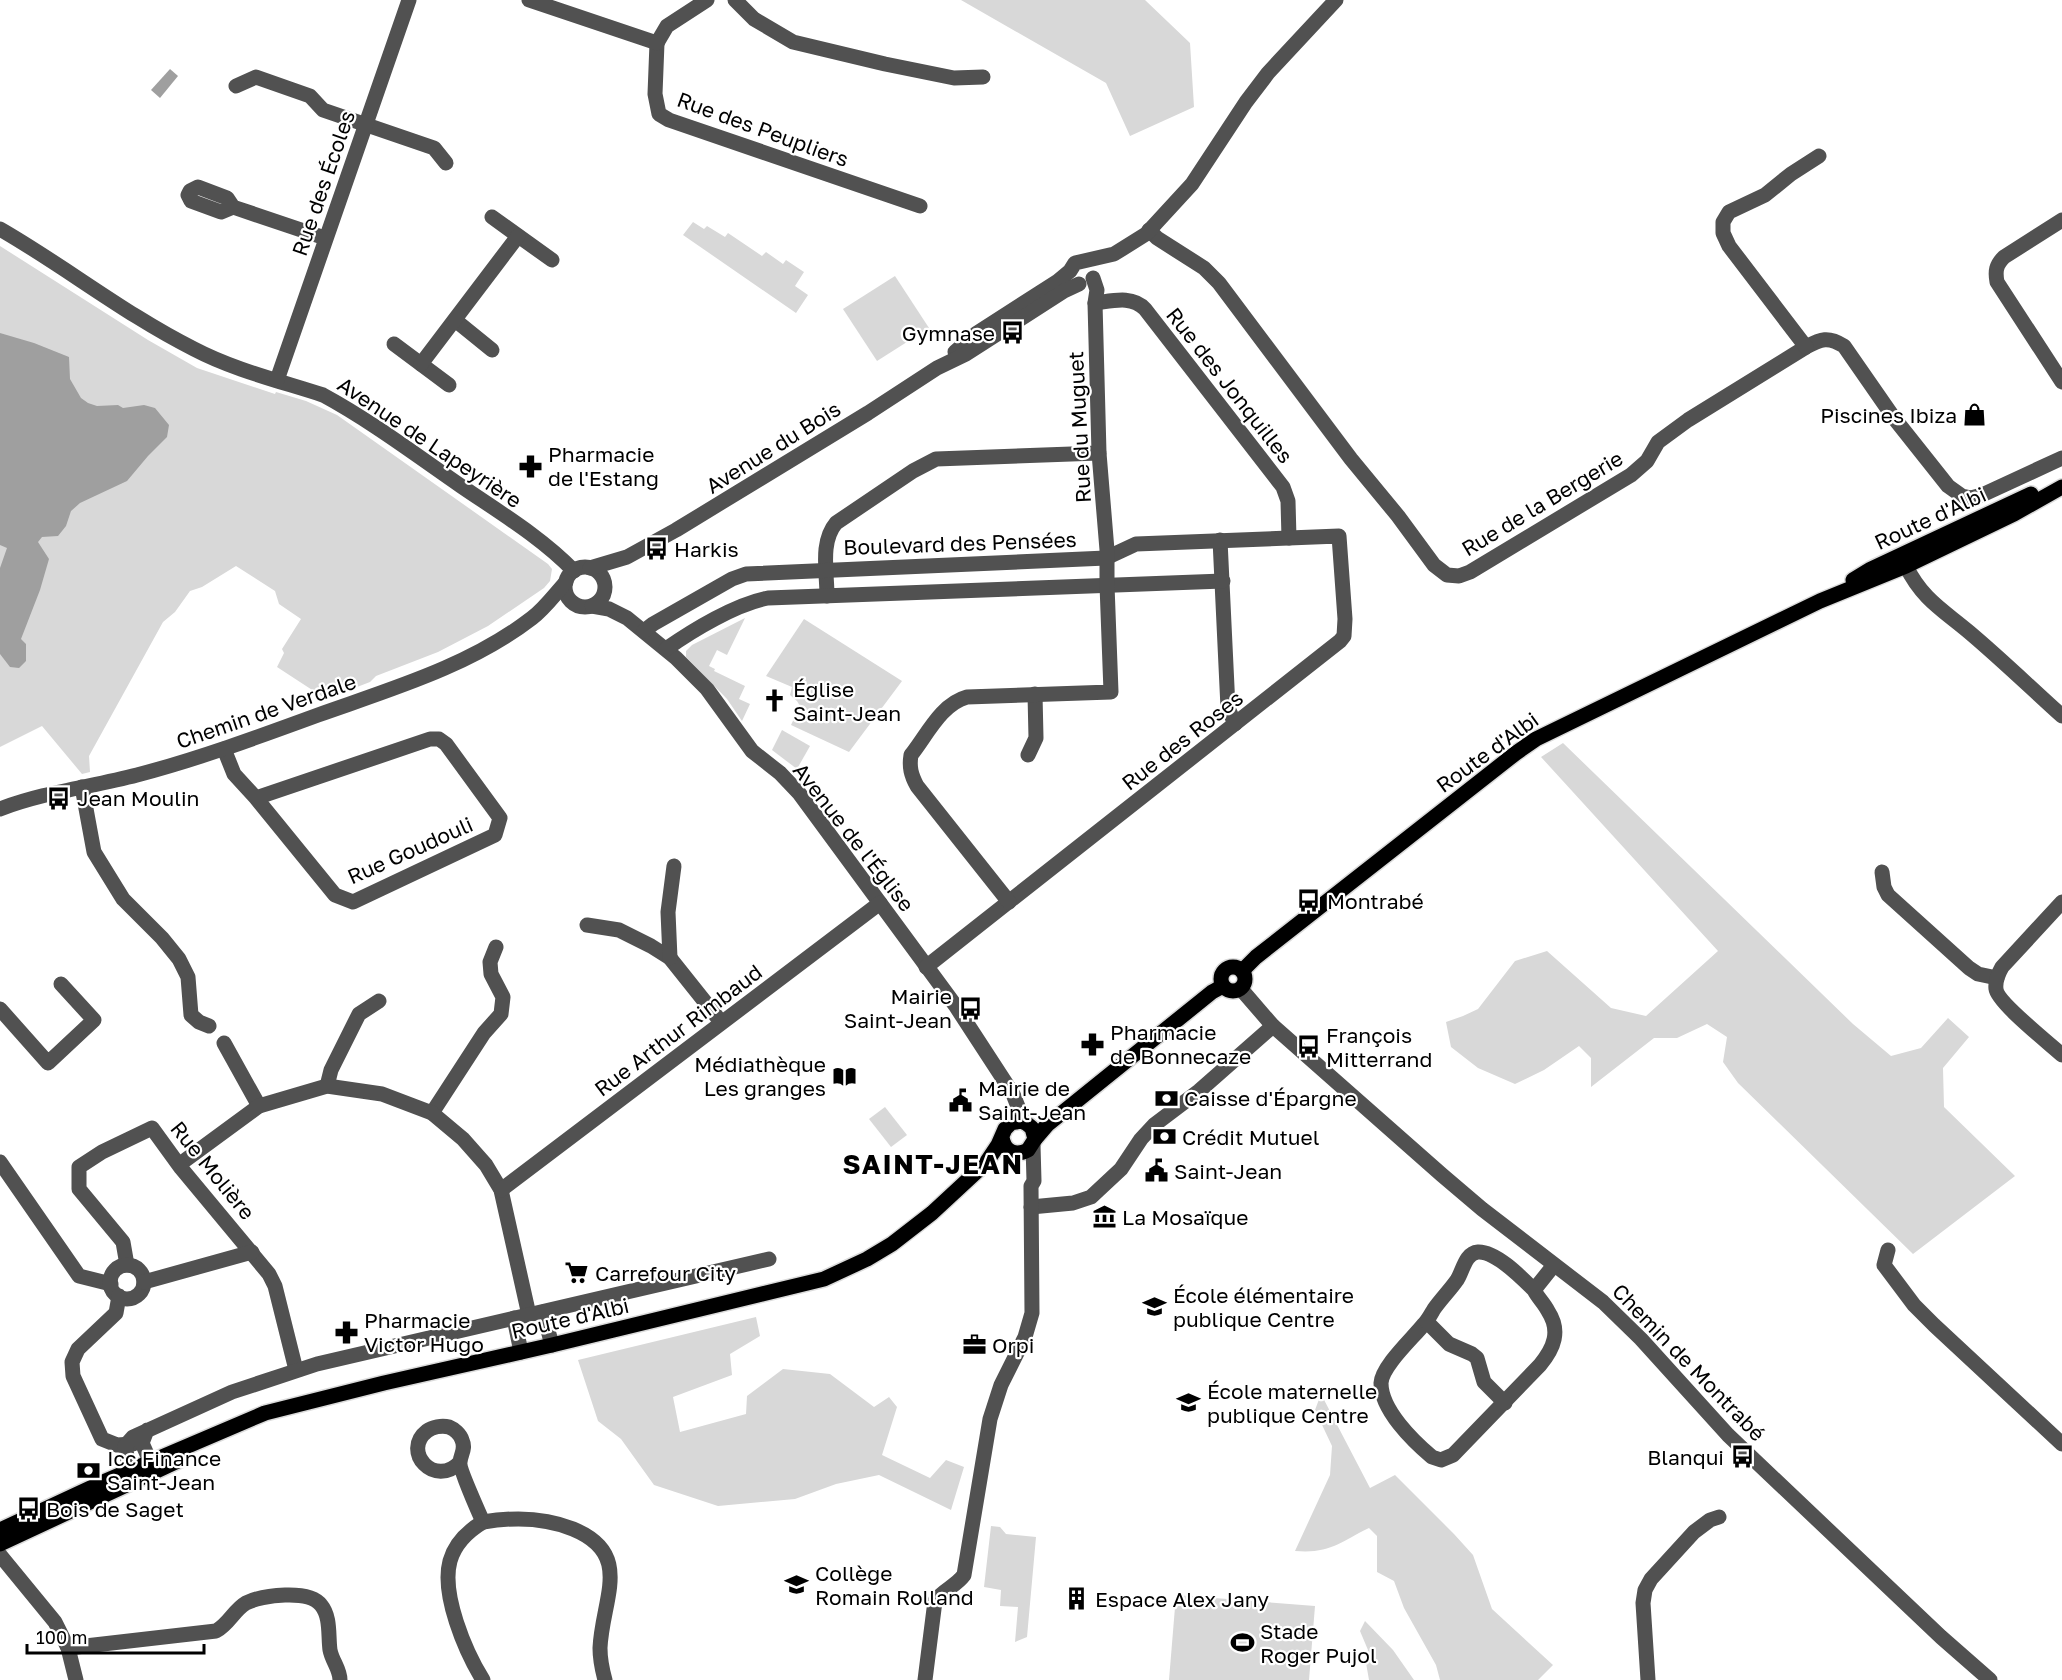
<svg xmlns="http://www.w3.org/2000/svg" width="2062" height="1680" viewBox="0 0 2062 1680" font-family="'Golos Text',sans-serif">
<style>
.green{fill:#d8d8d8}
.water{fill:#9f9f9f}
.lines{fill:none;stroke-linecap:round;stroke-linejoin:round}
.major-casing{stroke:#dbdbdb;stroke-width:18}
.minor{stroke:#515151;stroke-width:15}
.major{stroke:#000;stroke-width:15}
.labels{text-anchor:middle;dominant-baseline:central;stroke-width:4.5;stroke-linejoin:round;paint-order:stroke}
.street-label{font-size:21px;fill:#000;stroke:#fff}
.poi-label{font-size:21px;fill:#000;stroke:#fff;text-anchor:start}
.district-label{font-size:27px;font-weight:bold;letter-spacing:1.5px;fill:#000;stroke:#fff}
</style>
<rect width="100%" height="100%" fill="#fff"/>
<g class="green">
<path d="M 961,0 L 1145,0 L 1190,43 L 1194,107 L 1130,136 L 1106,83 Z"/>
<path d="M 693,222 L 704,229 L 707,226 L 725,237 L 728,233 L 762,256 L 766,252 L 783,264 L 786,260 L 804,272 L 795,286 L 808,295 L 796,313 L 683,235 Z"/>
<path d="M 0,246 L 148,340 L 197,368 L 275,394 L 276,392 L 306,401 L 337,415 L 548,564 L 552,569 L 550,581 L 544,588 L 488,626 L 438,652 L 376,676 L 370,682 L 326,699 L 277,667 L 284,653 L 282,649 L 301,619 L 279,604 L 275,591 L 236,566 L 202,587 L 190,591 L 175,612 L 163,622 L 89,756 L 90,772 L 82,774 L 42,726 L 0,747 Z"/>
<path d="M 895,276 L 929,328 L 877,361 L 843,309 Z"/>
<path d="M 745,618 L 727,655 L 717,650 L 709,666 L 715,669 L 714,671 L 745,686 L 739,699 L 750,704 L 742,721 L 727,699 L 686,657 L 686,651 L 692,645 Z"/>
<path d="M 804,619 L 902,681 L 849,752 L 791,725 L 800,706 L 797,701 L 790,695 L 792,687 L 766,676 Z"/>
<path d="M 782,730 L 810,746 L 797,769 L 772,750 Z"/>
<path d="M 1563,743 L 1853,1024 L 1891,1056 L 1921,1048 L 1948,1018 L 1969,1037 L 1943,1068 L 1944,1107 L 2015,1176 L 1913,1254 L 1738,1083 L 1723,1062 L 1727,1037 L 1707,1024 L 1677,1038 L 1654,1038 L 1591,1087 L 1591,1058 L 1579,1046 L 1544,1070 L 1515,1084 L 1478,1068 L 1451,1047 L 1446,1022 L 1463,1016 L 1478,1009 L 1515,961 L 1547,951 L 1611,1008 L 1646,1016 L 1718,951 L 1541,757 Z"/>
<path d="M 885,1107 L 907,1135 L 891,1147 L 869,1119 Z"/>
<path d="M 756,1317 L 760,1336 L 730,1354 L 732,1375 L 673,1397 L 680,1432 L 746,1414 L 747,1396 L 783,1369 L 830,1374 L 874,1407 L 889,1397 L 897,1407 L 882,1455 L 930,1478 L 946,1460 L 964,1467 L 951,1510 L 879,1475 L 836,1484 L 795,1499 L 718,1506 L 654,1485 L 621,1439 L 598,1421 L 578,1360 Z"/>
<path d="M 1321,1394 L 1370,1488 L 1395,1475 L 1454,1534 L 1473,1555 L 1492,1609 L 1553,1665 L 1538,1680 L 1440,1680 L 1436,1665 L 1404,1608 L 1394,1581 L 1377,1572 L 1377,1536 L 1369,1528 C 1340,1542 1330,1554 1295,1551 L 1330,1475 L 1332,1446 L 1315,1410 Z"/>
<path d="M 991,1526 L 1000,1527 L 1006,1534 L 1036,1537 L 1027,1637 L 1015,1642 L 1018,1607 L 1000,1606 L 1001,1590 L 984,1587 Z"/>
<path d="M 1176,1595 L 1315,1606 L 1309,1680 L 1169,1680 Z"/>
<path d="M 1365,1621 L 1393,1650 L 1414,1680 L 1369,1680 L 1365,1657 L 1368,1650 L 1360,1631 Z"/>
</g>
<g class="water">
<path d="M 170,69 L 178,76 L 160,98 L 151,90 Z"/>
<path d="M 0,333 L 34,343 L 69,357 L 70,379 L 81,398 L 88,403 L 97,406 L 118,405 L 123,408 L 144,405 L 155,408 L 169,425 L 167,437 L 148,456 L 127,481 L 80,503 L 71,511 L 66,526 L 58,536 L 42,537 L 38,542 L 49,559 L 40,590 L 21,639 L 26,644 L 26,661 L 19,668 L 10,667 L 0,654 L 0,568 L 7,548 L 0,545 Z"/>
</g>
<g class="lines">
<defs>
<g id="major">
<path d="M 1853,580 L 1871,569 L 2031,494"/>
<circle cx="1233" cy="979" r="12"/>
<path d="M 1242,971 L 1256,957 L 1516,753 L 1536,739 L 1820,601 L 1906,566 L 2014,514 L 2062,487"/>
<path d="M 1035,1139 L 1047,1125 L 1212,992 L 1223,986"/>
<path d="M 0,1530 L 101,1483 L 265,1413 L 384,1383 L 552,1345 L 824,1279 L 867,1259 L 892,1244 L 932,1213 L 986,1163 L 998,1145 L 1005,1129 L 1011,1123 L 1021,1121 L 1026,1123 L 1032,1128 L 1035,1139 L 1028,1150 C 1015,1157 1004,1151 1002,1137"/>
<path d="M 0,1544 L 180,1460"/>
</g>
</defs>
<use href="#major" class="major-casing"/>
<g class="minor">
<path d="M 529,0 L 657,43"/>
<path d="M 735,0 L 754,19 L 793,42 L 885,64 L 954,78 L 983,77"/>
<path d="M 657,43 L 655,94 L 659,114 L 669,120 L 920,206"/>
<path d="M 657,43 L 667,26 L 707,0"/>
<path d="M 236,86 L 256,77 L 310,96 L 323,110 L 434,148 L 446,163"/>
<path d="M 233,207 L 221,212 L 191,201 L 188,195 L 190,191 L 198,187 L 227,198 L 233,207 L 325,238"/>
<path d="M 492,217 L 552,260"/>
<path d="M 2062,220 L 2004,257 C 1996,265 1995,271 1997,282 L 2062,382"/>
<path d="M 0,229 C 66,267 126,315 194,349 C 234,370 280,381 323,395 C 371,421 416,455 461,486 C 499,512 541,537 574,571"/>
<path d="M 1149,230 L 1157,238 L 1204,268 L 1219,283 L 1351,459 L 1398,516 L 1434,565 L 1447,575 L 1459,576 L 1470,572 L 1631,475 L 1647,461 L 1658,442 L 1688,420 L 1806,347 C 1821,339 1828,336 1844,346 L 1894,418 L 1948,486 L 1962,496 L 1971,498 L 1982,495 L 2062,458"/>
<path d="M 1095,303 C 1112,301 1132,295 1145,309 L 1283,487 L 1288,501 L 1289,538"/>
<path d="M 455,320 L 492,350"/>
<path d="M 394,344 L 449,385"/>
<path d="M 1806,347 L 1729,246 L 1723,233 L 1723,222 L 1729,212 L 1765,195 L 1791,174 L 1819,156"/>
<path d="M 955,352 L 977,333 L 1058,281 L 1070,271 L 1075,263 L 1114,254 L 1146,234 L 1192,184 L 1246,102 L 1268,73 L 1336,0"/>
<path d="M 421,364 L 518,236"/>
<path d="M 277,380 L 409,0"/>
<path d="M 1220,540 L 1228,708 L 1235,724"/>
<path d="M 1906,566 C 1922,599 1943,610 1969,632 C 2001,659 2031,688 2062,716"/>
<circle cx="585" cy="587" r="20"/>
<path d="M 590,568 L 627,557 L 676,530 L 868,413 L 937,368 L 966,354 L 1064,291 L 1079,284"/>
<path d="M 827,596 C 827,572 820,542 836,523 L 913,471 L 936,459 L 1099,453"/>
<path d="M 592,606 L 609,609 L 627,618 L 676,658 L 707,689 L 752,751 L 780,773 L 799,793 L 955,1005 L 1013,1094 L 1024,1122"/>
<path d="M 644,631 L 653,624 L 732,579 L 746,574 L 1106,558 L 1136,544 L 1339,536 L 1345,619 L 1344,636 L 1340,641 L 926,967"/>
<path d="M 666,649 C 693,630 736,604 768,598 L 1223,581"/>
<path d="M 224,749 L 234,774 L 256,798 L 335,895 L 353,902 L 495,835 L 500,818 L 446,744 L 439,739 L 430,739 L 256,798"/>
<path d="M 1028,755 L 1036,738 L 1035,694"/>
<path d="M 82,787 L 94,852 L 123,899 L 162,938 L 179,959 L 188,977 L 191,1015 L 199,1022 L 209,1026"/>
<path d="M 0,809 C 44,792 91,787 137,775 C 198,759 258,737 318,715 C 391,689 470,666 532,618 C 545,608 555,594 566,582"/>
<path d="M 1882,872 L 1884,887 L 1888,895 L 1969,968 L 1978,974 L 1997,978"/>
<path d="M 1009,902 L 917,786 C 911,775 909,767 911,755 C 927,735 941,704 967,697 L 1111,692 L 1107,585 L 1107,550 L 1099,453 L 1095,303 L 1097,290 L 1093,278"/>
<path d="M 2062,902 L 2002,967 C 1998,974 1995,981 1996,989 C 1997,1002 2050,1044 2062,1055"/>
<path d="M 587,925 L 619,930 L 651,946 L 670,958 L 721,1022"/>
<path d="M 670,958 L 668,912 L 674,866"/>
<path d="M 1241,989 L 1273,1026 L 1442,1175 L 1482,1209 L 1603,1302 L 1641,1339 L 1728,1435 L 1941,1637 L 1990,1680"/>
<path d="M 0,1009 L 48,1063 L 94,1020 L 61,984"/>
<path d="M 224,1043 L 259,1106"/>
<path d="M 327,1086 L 331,1070 L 359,1014 L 379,1001"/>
<path d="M 432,1113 L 484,1033 L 501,1014 L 503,997 L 491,974 L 490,962 L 496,947"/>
<path d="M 0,1162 L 79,1276 L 111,1284"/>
<path d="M 180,1164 L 259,1106 L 327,1086 L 382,1094 L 432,1113 L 463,1139 L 486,1165 L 501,1190 L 529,1315"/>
<path d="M 501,1190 L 880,903"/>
<path d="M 1031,1207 L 1073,1203 L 1091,1197 L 1121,1169 L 1141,1139 L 1154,1125 L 1199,1091 L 1273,1026"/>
<path d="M 1888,1250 L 1884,1265 L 1914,1305 L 1934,1325 L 2062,1444"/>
<path d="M 127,1265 L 123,1242 L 79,1189 L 79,1167 L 102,1152 L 152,1128 L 181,1168 L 269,1274 L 275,1286 L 296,1370"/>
<circle cx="127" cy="1282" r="17"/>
<path d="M 144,1282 L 252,1252"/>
<path d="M 1534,1290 C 1538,1298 1544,1303 1548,1311 C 1561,1331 1554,1348 1540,1365 L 1453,1455 L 1441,1460 L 1432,1457 C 1413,1441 1381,1410 1381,1383 C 1382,1366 1413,1338 1424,1324 C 1428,1320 1431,1314 1434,1309 C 1441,1299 1450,1290 1457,1280 C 1463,1271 1465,1253 1478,1252 C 1496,1251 1522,1278 1534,1290 L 1554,1265"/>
<path d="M 119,1296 L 116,1313 L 78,1349 L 72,1362 L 73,1376 L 102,1439 L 117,1445 L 133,1444"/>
<path d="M 543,1312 L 552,1345"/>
<path d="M 514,1318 L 521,1352"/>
<path d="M 1427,1322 L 1449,1344 L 1472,1354 L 1477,1358 L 1484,1382 L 1505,1403"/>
<path d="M 147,1430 L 142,1443 L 150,1461 L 147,1475 L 130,1471 L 125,1446 L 133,1437 L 232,1392 L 317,1364 L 769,1259"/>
<path d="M 460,1462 C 435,1489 401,1451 427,1431 C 432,1427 442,1425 449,1427 C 454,1429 460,1434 462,1440 C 466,1449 461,1453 460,1462 C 459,1468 479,1513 483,1522 C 513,1517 544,1517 573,1529 C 634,1554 602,1599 600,1648 C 600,1659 602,1669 605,1680"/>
<path d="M 483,1522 C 468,1531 455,1543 450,1561 C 441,1594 465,1651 483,1680"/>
<path d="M 0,1555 L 55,1622 L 68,1648 L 76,1680"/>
<path d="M 68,1648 L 216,1631 C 229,1624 234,1610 246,1603 C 262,1595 309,1589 321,1605 C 331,1617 328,1636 330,1650 C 332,1661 340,1669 340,1680"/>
<path d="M 925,1680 L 935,1601 C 943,1590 956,1586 964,1575 L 990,1419 L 1001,1385 L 1025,1337 L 1032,1313 L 1031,1186 L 1034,1181 L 1033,1145"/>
<path d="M 1648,1680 L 1643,1603 L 1645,1590 L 1651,1579 L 1694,1532 L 1710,1520 L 1719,1517"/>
</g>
<use href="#major" class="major"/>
</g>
<defs>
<symbol id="bus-bare" viewBox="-9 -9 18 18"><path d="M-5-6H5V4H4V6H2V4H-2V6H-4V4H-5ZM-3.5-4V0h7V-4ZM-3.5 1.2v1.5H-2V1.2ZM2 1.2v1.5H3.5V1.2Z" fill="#000" stroke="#fff" stroke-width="2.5" paint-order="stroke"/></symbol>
<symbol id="shop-bare" viewBox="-9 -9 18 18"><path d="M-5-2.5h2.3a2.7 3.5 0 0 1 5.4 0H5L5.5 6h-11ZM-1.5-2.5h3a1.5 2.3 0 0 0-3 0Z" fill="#000" stroke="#fff" stroke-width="2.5" paint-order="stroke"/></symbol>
<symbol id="pharmacy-bare" viewBox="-9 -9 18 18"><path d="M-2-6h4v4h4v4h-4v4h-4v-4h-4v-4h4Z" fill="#000" stroke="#fff" stroke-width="2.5" paint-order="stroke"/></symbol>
<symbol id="church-bare" viewBox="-9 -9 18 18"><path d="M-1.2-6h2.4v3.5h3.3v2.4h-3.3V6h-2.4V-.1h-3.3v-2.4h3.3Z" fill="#000" stroke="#fff" stroke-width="2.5" paint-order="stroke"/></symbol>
<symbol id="library-bare" viewBox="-9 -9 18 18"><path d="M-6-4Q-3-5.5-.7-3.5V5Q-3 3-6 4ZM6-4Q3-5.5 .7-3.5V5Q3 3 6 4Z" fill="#000" stroke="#fff" stroke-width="2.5" paint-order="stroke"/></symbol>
<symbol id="bank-bare" viewBox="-9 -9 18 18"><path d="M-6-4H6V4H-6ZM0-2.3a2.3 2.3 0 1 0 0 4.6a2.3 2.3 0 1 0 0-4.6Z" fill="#000" stroke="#fff" stroke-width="2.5" paint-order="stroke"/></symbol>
<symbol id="civic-bare" viewBox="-9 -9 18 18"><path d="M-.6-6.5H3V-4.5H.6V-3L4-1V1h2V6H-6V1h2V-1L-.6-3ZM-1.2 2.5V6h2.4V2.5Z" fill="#000" stroke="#fff" stroke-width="2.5" paint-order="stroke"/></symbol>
<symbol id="museum-bare" viewBox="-9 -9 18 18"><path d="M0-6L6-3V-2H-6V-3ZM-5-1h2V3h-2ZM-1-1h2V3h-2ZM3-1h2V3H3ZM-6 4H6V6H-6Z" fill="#000" stroke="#fff" stroke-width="2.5" paint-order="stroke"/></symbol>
<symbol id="supermarket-bare" viewBox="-9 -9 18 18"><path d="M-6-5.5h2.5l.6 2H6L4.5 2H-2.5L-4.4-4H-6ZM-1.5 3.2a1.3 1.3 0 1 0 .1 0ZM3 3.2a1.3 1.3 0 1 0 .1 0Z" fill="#000" stroke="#fff" stroke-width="2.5" paint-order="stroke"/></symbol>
<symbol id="school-bare" viewBox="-9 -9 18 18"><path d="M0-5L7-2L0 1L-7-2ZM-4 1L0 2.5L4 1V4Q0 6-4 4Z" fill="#000" stroke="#fff" stroke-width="2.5" paint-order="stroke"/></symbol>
<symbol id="office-bare" viewBox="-9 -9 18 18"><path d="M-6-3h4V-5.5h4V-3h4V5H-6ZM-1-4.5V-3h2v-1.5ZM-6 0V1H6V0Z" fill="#000" stroke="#fff" stroke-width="2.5" paint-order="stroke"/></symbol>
<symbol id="building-bare" viewBox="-9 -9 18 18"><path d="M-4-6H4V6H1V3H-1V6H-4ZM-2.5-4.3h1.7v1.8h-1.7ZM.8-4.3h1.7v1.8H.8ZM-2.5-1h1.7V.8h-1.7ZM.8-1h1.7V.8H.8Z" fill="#000" stroke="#fff" stroke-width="2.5" paint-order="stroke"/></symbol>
<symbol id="stadium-bare" viewBox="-9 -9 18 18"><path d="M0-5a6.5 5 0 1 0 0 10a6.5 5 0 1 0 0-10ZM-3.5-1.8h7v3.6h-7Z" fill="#000" stroke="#fff" stroke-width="2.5" paint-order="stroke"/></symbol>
</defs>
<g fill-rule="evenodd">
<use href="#bus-bare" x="996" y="316" width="33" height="33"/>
<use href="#shop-bare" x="1958" y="398" width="33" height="33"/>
<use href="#pharmacy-bare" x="514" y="450" width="33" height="33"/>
<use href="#bus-bare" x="640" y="532" width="33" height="33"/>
<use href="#church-bare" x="758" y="684" width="33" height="33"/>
<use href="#bus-bare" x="42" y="782" width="33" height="33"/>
<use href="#bus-bare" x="1292" y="884" width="33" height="33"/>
<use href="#bus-bare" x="954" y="992" width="33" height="33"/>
<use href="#pharmacy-bare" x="1076" y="1028" width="33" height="33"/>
<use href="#bus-bare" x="1292" y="1030" width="33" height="33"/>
<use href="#library-bare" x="828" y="1060" width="33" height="33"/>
<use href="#bank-bare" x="1150" y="1082" width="33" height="33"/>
<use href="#civic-bare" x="944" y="1084" width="33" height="33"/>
<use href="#bank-bare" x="1148" y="1120" width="33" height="33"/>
<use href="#civic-bare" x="1140" y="1154" width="33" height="33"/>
<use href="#museum-bare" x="1088" y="1200" width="33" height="33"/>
<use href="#supermarket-bare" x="560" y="1256" width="33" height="33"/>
<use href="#school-bare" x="1138" y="1290" width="33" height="33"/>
<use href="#pharmacy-bare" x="330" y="1316" width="33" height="33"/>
<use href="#office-bare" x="958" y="1328" width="33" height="33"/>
<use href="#school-bare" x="1172" y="1386" width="33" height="33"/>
<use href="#bus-bare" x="1726" y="1440" width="33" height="33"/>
<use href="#bank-bare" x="72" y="1454" width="33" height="33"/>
<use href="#bus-bare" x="12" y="1492" width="33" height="33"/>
<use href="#school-bare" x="780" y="1568" width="33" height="33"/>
<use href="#building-bare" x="1060" y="1582" width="33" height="33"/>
<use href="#stadium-bare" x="1226" y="1626" width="33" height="33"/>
</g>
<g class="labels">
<g class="street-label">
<text transform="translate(763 129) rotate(20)">Rue des Peupliers</text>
<text transform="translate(323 183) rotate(-71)">Rue des Écoles</text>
<text transform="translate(1230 385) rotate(52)">Rue des Jonquilles</text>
<text transform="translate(1079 427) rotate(-93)">Rue du Muguet</text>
<text transform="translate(430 442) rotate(34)">Avenue de Lapeyrière</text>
<text transform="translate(773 447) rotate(-32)">Avenue du Bois</text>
<text transform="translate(1542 503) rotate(-31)">Rue de la Bergerie</text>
<text transform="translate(1930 518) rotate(-25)">Route d'Albi</text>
<text transform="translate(960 543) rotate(-2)">Boulevard des Pensées</text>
<text transform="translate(266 711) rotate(-19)">Chemin de Verdale</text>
<text transform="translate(1182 740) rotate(-38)">Rue des Roses</text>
<text transform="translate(1487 752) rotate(-36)">Route d'Albi</text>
<text transform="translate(854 837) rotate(52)">Avenue de l'Église</text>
<text transform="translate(410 850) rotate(-24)">Rue Goudouli</text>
<text transform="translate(678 1030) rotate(-37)">Rue Arthur Rimbaud</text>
<text transform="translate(213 1170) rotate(51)">Rue Molière</text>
<text transform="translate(570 1318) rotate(-13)">Route d'Albi</text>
<text transform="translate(1689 1362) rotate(46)">Chemin de Montrabé</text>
</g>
<g class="poi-label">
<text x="995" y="333" text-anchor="end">Gymnase</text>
<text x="1957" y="415" text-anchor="end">Piscines Ibiza</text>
<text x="548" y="454">Pharmacie<tspan x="548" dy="24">de l'Estang</tspan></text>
<text x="674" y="549">Harkis</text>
<text x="793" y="689">Église<tspan x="793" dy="24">Saint-Jean</tspan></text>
<text x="77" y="798">Jean Moulin</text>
<text x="1327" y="901">Montrabé</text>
<text x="952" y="996" text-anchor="end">Mairie<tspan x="952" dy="24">Saint-Jean</tspan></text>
<text x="1110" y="1032">Pharmacie<tspan x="1110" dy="24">de Bonnecaze</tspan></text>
<text x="1326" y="1035">François<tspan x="1326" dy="24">Mitterrand</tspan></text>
<text x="826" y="1064" text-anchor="end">Médiathèque<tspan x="826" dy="24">Les granges</tspan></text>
<text x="978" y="1088">Mairie de<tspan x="978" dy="24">Saint-Jean</tspan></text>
<text x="1184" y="1098">Caisse d'Épargne</text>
<text x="1182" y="1137">Crédit Mutuel</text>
<text x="1174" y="1171">Saint-Jean</text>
<text x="1122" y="1217">La Mosaïque</text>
<text x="595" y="1273">Carrefour City</text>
<text x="1173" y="1295">École élémentaire<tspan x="1173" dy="24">publique Centre</tspan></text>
<text x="364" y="1320">Pharmacie<tspan x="364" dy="24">Victor Hugo</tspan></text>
<text x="992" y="1345">Orpi</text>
<text x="1207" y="1391">École maternelle<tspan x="1207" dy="24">publique Centre</tspan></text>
<text x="1724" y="1457" text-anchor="end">Blanqui</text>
<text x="107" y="1458">Icc Finance<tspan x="107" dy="24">Saint-Jean</tspan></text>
<text x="46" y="1509">Bois de Saget</text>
<text x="815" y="1573">Collège<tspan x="815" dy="24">Romain Rolland</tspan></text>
<text x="1095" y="1599">Espace Alex Jany</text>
<text x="1260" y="1631">Stade<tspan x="1260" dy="24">Roger Pujol</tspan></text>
</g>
<g class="district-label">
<text x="933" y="1164">SAINT-JEAN</text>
</g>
</g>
<path d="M27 1644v9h177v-9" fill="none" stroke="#000000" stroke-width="3"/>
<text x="36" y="1644" font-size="18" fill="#000000" stroke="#ffffff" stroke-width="4.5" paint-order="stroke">100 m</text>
</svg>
